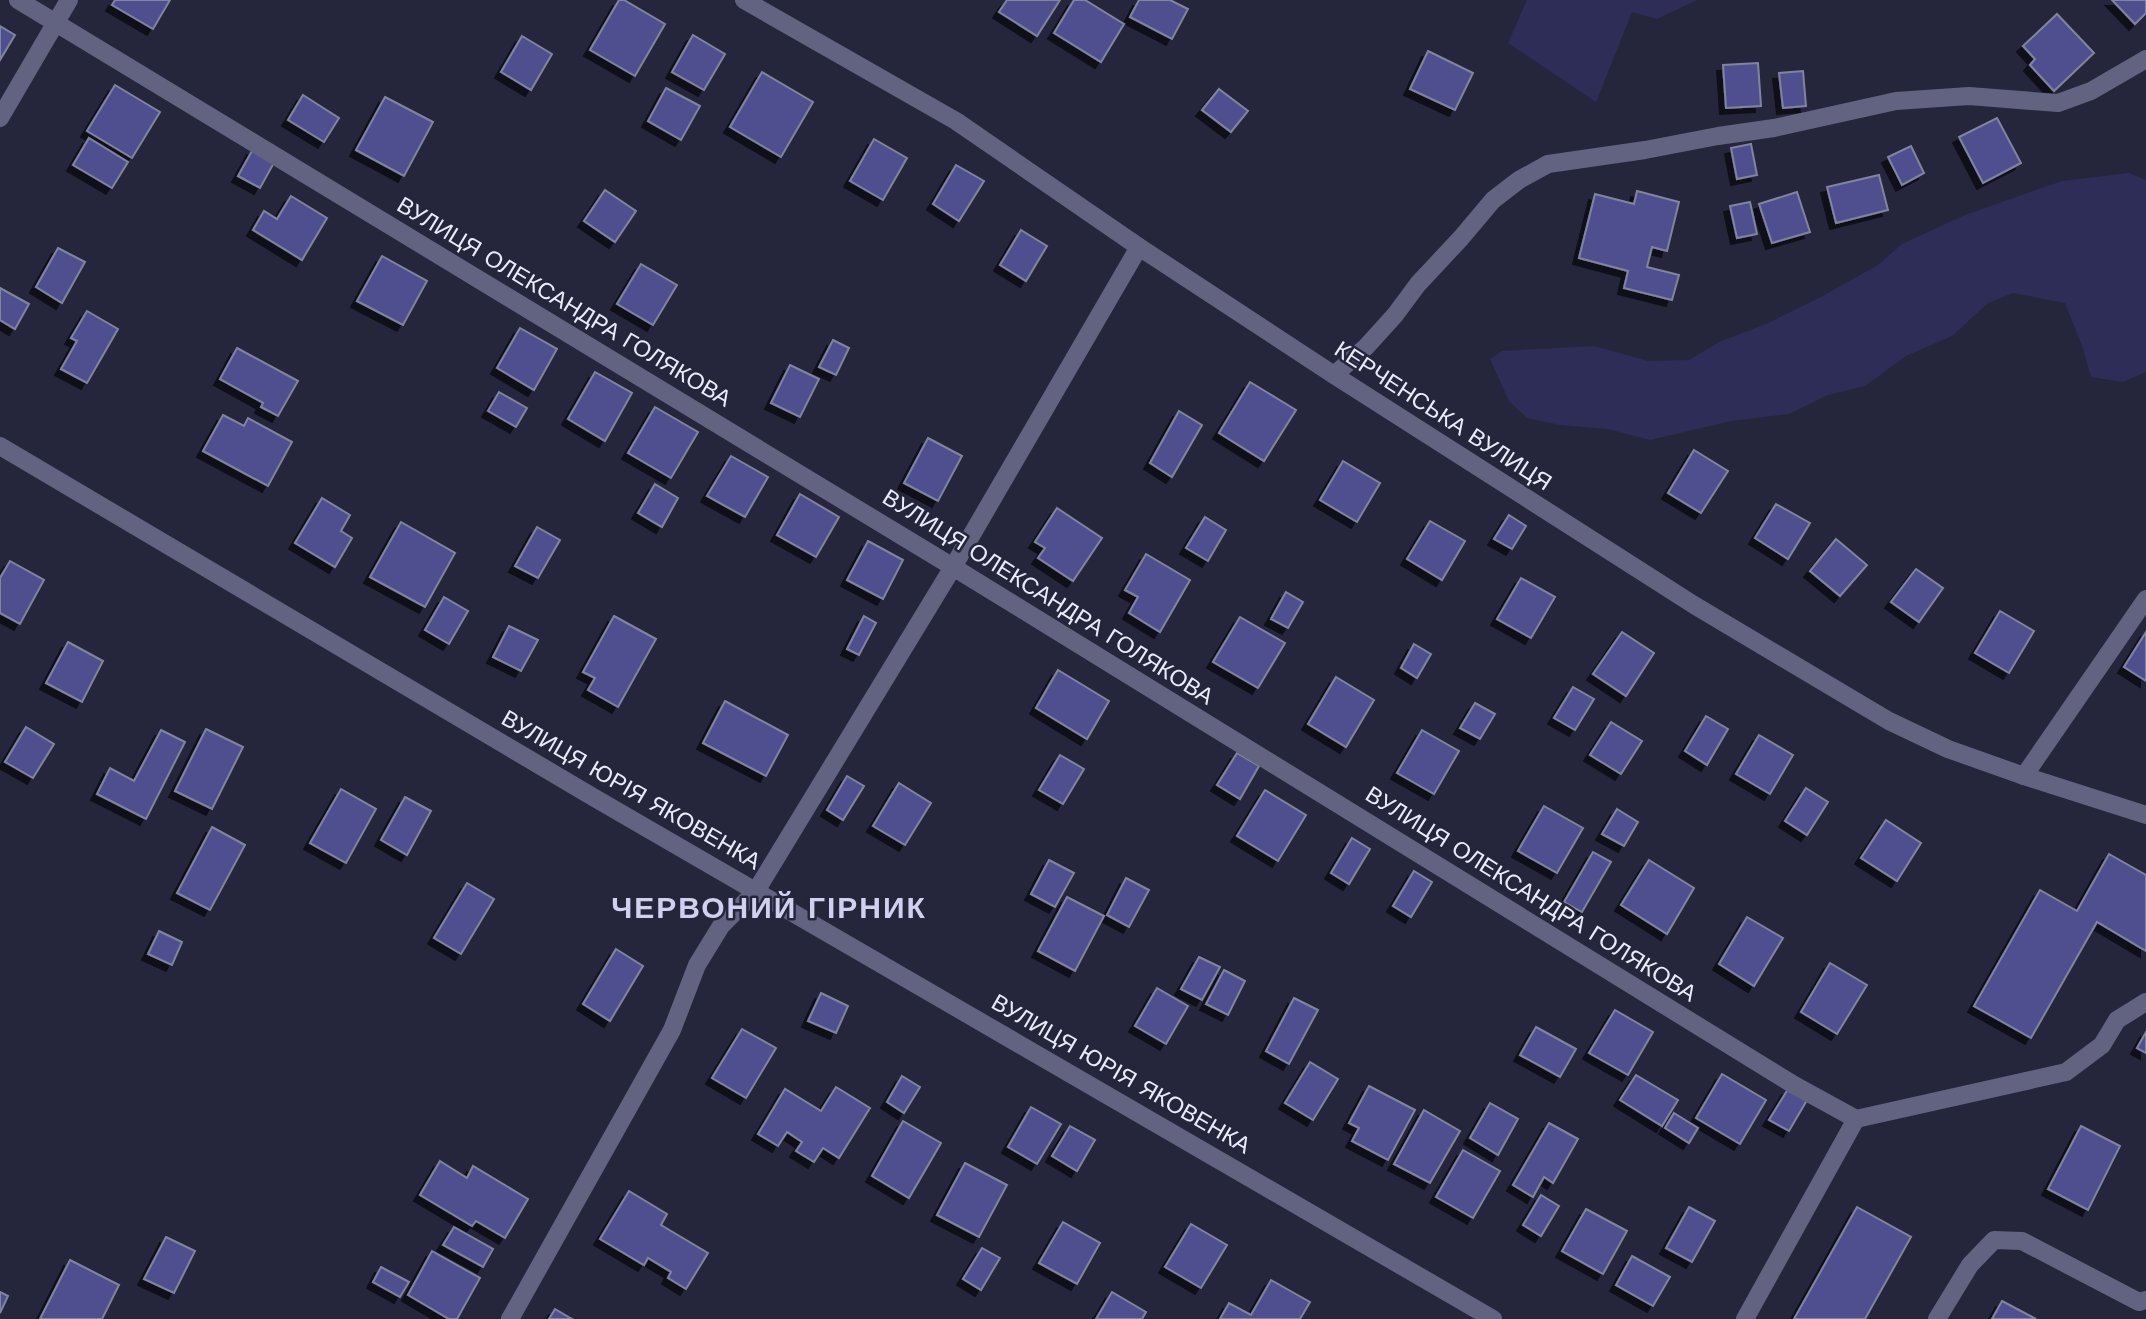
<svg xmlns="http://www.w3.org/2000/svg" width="2146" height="1319" viewBox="0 0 2146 1319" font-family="'Work Sans',sans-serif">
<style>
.green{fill:#2d2d58}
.building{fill:#4f508f;stroke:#81849f;stroke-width:2;filter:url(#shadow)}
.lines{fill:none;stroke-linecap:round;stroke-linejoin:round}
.minor{stroke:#616380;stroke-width:18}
.labels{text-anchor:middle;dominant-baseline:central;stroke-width:5;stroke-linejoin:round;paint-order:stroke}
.street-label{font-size:23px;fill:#eaecfb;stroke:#25263c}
.district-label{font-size:30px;font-weight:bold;letter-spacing:2px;fill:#cfd1ef;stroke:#25263c}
</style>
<defs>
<filter id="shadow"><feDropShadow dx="-6" dy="6" stdDeviation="0" flood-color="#0009"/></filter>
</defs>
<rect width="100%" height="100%" fill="#25263c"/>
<g class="green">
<path d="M 1527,0 L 1697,0 L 1657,19 L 1632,12 L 1596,102 L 1508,43 Z"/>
<path d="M 2129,173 L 2146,180 L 2146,372 L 2123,382 L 2091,377 L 2083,348 L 2065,303 L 2013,293 L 1988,303 L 1952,336 L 1906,356 L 1865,386 L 1828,395 L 1789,414 L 1731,421 L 1650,440 L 1608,429 L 1560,425 L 1527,418 L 1509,401 L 1490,359 L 1502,351 L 1594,346 L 1648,361 L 1689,360 L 1719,342 L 1766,324 L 1821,297 L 1878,265 L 1902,244 L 1965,215 L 2062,181 Z"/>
</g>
<g class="building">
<path d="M 115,0 L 170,0 L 153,29 L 112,5 Z"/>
<path d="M 619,0 L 624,0 L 665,24 L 635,76 L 590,50 Z"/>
<path d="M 1007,0 L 1060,0 L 1037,36 L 999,12 Z"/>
<path d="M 1074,0 L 1085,0 L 1124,24 L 1101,62 L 1054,33 Z"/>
<path d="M 1139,0 L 1170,0 L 1188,9 L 1172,39 L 1130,17 Z"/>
<path d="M 2112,0 L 2146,0 L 2146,13 L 2135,24 Z"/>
<path d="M 2057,14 L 2094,53 L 2054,91 L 2030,65 L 2035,59 L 2023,46 Z"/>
<path d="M 0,26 L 15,35 L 0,60 Z"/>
<path d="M 693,35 L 725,54 L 704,90 L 672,72 Z"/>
<path d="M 522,36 L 552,54 L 531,90 L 501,72 Z"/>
<path d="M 1428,51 L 1473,73 L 1455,110 L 1410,89 Z"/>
<path d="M 1758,63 L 1761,106 L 1726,108 L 1723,65 Z"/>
<path d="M 1803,71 L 1806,106 L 1783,108 L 1779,73 Z"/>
<path d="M 762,72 L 813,102 L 781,157 L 730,127 Z"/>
<path d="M 115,85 L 160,112 L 132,158 L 87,131 Z"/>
<path d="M 666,88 L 700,106 L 681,140 L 648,121 Z"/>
<path d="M 1219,89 L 1248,111 L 1231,132 L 1202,110 Z"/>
<path d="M 303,95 L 339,118 L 324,142 L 288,120 Z"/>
<path d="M 385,97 L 433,122 L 404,176 L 356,150 Z"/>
<path d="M 1997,118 L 2021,163 L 1983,183 L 1959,137 Z"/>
<path d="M 89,138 L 128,162 L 112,188 L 73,165 Z"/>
<path d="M 874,139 L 907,158 L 883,200 L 850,181 Z"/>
<path d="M 1751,144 L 1757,175 L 1737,179 L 1731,148 Z"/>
<path d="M 1911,146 L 1924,173 L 1902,185 L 1888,157 Z"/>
<path d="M 253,149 L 275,161 L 260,188 L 238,176 Z"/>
<path d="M 956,165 L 984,181 L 959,221 L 933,204 Z"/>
<path d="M 1879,175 L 1888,210 L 1836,223 L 1827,187 Z"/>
<path d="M 605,190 L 636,211 L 615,242 L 584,221 Z"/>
<path d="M 1637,191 L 1679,202 L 1667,251 L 1652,247 L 1647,267 L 1679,275 L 1672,300 L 1624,288 L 1628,271 L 1579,258 L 1595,194 L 1634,204 Z"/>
<path d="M 1797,192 L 1810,232 L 1772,243 L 1759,204 Z"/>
<path d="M 291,196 L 327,218 L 302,260 L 253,230 L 264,211 L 277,219 Z"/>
<path d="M 1750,202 L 1757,234 L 1737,238 L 1730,206 Z"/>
<path d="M 1021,230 L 1047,246 L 1026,281 L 1000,265 Z"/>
<path d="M 58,248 L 85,262 L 62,303 L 36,287 Z"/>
<path d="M 382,256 L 427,281 L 403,325 L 357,301 Z"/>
<path d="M 641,264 L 677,285 L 653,325 L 617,304 Z"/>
<path d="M 0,288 L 29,304 L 15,329 L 0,320 Z"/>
<path d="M 87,311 L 118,329 L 87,383 L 61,369 L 77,341 L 71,338 Z"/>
<path d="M 520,328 L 557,349 L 534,390 L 497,368 Z"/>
<path d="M 833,340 L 849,348 L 836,375 L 819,367 Z"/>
<path d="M 237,348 L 298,381 L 278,416 L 261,407 L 263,403 L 220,379 Z"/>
<path d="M 790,365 L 819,379 L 800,417 L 771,403 Z"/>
<path d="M 595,372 L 632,393 L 605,441 L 568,419 Z"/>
<path d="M 1250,382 L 1296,410 L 1264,461 L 1219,433 Z"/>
<path d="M 499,392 L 527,408 L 516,427 L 488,411 Z"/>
<path d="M 655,407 L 698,432 L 671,478 L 628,453 Z"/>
<path d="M 1179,411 L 1202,425 L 1172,477 L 1150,463 Z"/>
<path d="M 223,415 L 244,426 L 248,418 L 292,442 L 268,486 L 203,451 Z"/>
<path d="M 928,438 L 962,456 L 938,501 L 904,483 Z"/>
<path d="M 1694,450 L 1728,471 L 1701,513 L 1668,493 Z"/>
<path d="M 731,456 L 768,477 L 745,517 L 707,496 Z"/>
<path d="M 1343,461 L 1380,483 L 1357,522 L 1320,500 Z"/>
<path d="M 655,484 L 678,498 L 662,527 L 638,513 Z"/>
<path d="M 800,494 L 839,517 L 816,557 L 777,535 Z"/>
<path d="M 322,498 L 350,515 L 341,531 L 352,538 L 335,567 L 295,543 Z"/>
<path d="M 1776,504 L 1810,523 L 1788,559 L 1755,538 Z"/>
<path d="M 1057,508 L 1102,538 L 1073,581 L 1038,558 L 1045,548 L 1035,542 Z"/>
<path d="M 1509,515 L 1526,526 L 1512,549 L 1494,539 Z"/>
<path d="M 1205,517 L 1226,530 L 1208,561 L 1186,548 Z"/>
<path d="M 1430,521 L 1465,541 L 1442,580 L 1407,559 Z"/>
<path d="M 401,522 L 455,553 L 425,607 L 370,577 Z"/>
<path d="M 537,527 L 560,540 L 538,578 L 515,566 Z"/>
<path d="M 1836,539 L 1867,565 L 1840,596 L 1810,571 Z"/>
<path d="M 868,541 L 903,560 L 883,599 L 847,580 Z"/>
<path d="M 1146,554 L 1190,580 L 1160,632 L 1129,613 L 1138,597 L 1125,590 Z"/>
<path d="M 10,561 L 44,580 L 20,624 L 0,613 L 0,578 Z"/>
<path d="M 1916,569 L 1943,588 L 1919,622 L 1891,602 Z"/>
<path d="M 1521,578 L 1555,597 L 1531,638 L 1497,619 Z"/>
<path d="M 1286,592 L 1303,602 L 1288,628 L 1271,619 Z"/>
<path d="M 444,597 L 468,611 L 449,644 L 425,630 Z"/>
<path d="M 2000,611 L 2034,631 L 2009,673 L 1975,653 Z"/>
<path d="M 614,616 L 656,639 L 618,707 L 588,690 L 595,678 L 583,672 Z"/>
<path d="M 864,616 L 876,623 L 859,655 L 847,649 Z"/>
<path d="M 1240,617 L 1285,643 L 1258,688 L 1213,662 Z"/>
<path d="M 509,626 L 538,640 L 521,671 L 493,657 Z"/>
<path d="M 1622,632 L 1654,653 L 1626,696 L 1593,674 Z"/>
<path d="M 2146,632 L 2146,681 L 2124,667 Z"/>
<path d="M 68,642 L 103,661 L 82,702 L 46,683 Z"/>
<path d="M 1414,644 L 1431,654 L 1417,678 L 1401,668 Z"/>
<path d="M 1058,670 L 1109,701 L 1087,739 L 1036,708 Z"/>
<path d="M 1336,677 L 1374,700 L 1346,747 L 1308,724 Z"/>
<path d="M 1573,687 L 1594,699 L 1575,730 L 1554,718 Z"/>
<path d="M 725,701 L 788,735 L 766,776 L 703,743 Z"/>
<path d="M 1475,703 L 1495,714 L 1480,739 L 1460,728 Z"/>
<path d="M 1706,716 L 1728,729 L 1707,765 L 1685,751 Z"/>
<path d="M 1611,722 L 1642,741 L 1621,774 L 1590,755 Z"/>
<path d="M 26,727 L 54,744 L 33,778 L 5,762 Z"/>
<path d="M 206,729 L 243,747 L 212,809 L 175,791 Z"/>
<path d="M 161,730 L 185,742 L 146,819 L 97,794 L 110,768 L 134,781 Z"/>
<path d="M 1422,730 L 1459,751 L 1434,794 L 1397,773 Z"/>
<path d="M 1759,735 L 1793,755 L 1770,794 L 1736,774 Z"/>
<path d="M 1237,753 L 1259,766 L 1240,799 L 1217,785 Z"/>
<path d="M 1060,755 L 1084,769 L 1063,804 L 1039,790 Z"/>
<path d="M 847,776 L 864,786 L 843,820 L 827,810 Z"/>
<path d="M 899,783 L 931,803 L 905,845 L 873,826 Z"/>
<path d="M 1806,788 L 1828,802 L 1807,835 L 1785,821 Z"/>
<path d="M 341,789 L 376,809 L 346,863 L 310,843 Z"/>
<path d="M 1265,790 L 1306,815 L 1278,861 L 1237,836 Z"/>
<path d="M 405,797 L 431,811 L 407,855 L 381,840 Z"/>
<path d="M 1544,806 L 1583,828 L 1557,873 L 1518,851 Z"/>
<path d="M 1617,809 L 1638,822 L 1624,846 L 1602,834 Z"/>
<path d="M 1886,820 L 1921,843 L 1897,881 L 1861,858 Z"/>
<path d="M 212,827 L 245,845 L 210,910 L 177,893 Z"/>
<path d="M 1352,838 L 1370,849 L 1349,884 L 1331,873 Z"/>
<path d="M 1593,852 L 1611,862 L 1582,912 L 1564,902 Z"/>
<path d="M 2109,854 L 2146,875 L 2146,951 L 2097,922 L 2031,1038 L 1974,1006 L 2040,890 L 2077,911 Z"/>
<path d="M 1049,860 L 1074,873 L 1055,907 L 1031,894 Z"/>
<path d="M 1649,860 L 1694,888 L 1667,934 L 1621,905 Z"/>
<path d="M 1414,871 L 1432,882 L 1411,917 L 1393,906 Z"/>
<path d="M 1126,878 L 1149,890 L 1129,927 L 1107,915 Z"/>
<path d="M 467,883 L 494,899 L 461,954 L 434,938 Z"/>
<path d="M 1067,897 L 1104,916 L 1075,971 L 1038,951 Z"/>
<path d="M 1747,917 L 1783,938 L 1754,986 L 1719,964 Z"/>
<path d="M 159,931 L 182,942 L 172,965 L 148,954 Z"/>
<path d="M 616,949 L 643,966 L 610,1021 L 583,1004 Z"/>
<path d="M 1199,957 L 1220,967 L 1202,1000 L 1181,989 Z"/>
<path d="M 1830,963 L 1867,985 L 1837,1034 L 1801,1012 Z"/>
<path d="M 1224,970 L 1245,981 L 1228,1015 L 1206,1004 Z"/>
<path d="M 1157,988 L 1188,1006 L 1166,1044 L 1135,1026 Z"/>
<path d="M 821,993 L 848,1006 L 836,1033 L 808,1021 Z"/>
<path d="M 1294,998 L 1318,1010 L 1289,1064 L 1266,1051 Z"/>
<path d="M 1615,1010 L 1653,1032 L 1628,1075 L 1589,1053 Z"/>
<path d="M 1536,1027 L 1576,1049 L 1560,1077 L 1520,1055 Z"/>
<path d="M 742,1029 L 776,1048 L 746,1098 L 712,1078 Z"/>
<path d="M 2146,1032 L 2146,1053 L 2137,1048 Z"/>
<path d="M 1310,1062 L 1338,1079 L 1313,1120 L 1285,1103 Z"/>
<path d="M 1722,1074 L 1766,1100 L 1740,1144 L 1696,1118 Z"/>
<path d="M 1636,1075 L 1678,1100 L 1662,1126 L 1620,1100 Z"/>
<path d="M 902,1076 L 920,1087 L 904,1113 L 887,1102 Z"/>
<path d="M 1369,1086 L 1415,1110 L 1388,1160 L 1352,1141 L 1359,1128 L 1349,1123 Z"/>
<path d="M 836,1087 L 870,1108 L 839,1158 L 823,1148 L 814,1162 L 796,1151 L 802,1142 L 787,1132 L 778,1146 L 758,1134 L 785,1089 L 821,1111 Z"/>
<path d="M 1788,1089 L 1807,1100 L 1789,1131 L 1769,1120 Z"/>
<path d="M 1490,1103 L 1518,1119 L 1498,1155 L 1470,1138 Z"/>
<path d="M 1031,1107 L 1061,1124 L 1037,1164 L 1008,1147 Z"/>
<path d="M 1424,1110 L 1460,1131 L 1430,1183 L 1394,1164 Z"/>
<path d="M 1674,1113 L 1698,1128 L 1689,1143 L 1665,1128 Z"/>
<path d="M 903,1121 L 941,1143 L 909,1198 L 872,1176 Z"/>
<path d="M 1549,1123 L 1578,1139 L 1553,1183 L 1544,1177 L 1533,1197 L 1513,1185 Z"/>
<path d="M 1070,1126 L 1095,1140 L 1077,1171 L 1052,1156 Z"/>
<path d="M 2081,1126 L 2120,1146 L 2088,1210 L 2048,1189 Z"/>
<path d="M 1463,1150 L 1500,1171 L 1473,1218 L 1436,1197 Z"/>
<path d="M 440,1161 L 467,1178 L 473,1166 L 528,1199 L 505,1238 L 476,1221 L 472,1226 L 420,1195 Z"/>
<path d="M 965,1163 L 1007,1185 L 979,1237 L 937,1215 Z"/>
<path d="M 629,1191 L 667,1214 L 661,1225 L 708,1253 L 686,1289 L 668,1278 L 671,1272 L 648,1258 L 644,1265 L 600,1239 Z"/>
<path d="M 1541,1195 L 1559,1206 L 1541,1236 L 1523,1225 Z"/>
<path d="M 1689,1207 L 1715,1221 L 1692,1262 L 1666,1248 Z"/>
<path d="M 1857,1207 L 1911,1237 L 1865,1319 L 1794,1319 Z"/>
<path d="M 1586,1209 L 1627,1231 L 1603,1274 L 1562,1251 Z"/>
<path d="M 1063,1222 L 1100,1243 L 1077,1284 L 1039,1263 Z"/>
<path d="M 1191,1224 L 1227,1245 L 1201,1288 L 1165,1267 Z"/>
<path d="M 454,1227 L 493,1249 L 483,1267 L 443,1245 Z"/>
<path d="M 166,1237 L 195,1251 L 174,1293 L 144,1279 Z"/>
<path d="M 982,1248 L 1000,1258 L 981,1290 L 963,1279 Z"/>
<path d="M 432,1251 L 480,1278 L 457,1319 L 449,1319 L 408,1295 Z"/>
<path d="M 1632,1256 L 1670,1277 L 1653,1306 L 1616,1285 Z"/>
<path d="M 70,1260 L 119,1285 L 102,1319 L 40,1319 Z"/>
<path d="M 381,1267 L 409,1282 L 400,1297 L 373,1282 Z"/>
<path d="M 1271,1280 L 1310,1302 L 1300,1319 L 1220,1319 L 1229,1303 L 1251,1315 Z"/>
<path d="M 0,1292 L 8,1296 L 0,1313 Z"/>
<path d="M 1112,1292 L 1146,1312 L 1142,1319 L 1096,1319 Z"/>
<path d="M 2002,1301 L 2036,1319 L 1992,1319 Z"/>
<path d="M 555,1309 L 572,1319 L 549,1319 Z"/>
</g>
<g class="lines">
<g class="minor">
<path d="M 18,0 L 953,567 L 1794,1085 L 1856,1119 L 1745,1319"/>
<path d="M 744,0 L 956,121 L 1139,247 L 1334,375 L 1694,605 L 1889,721 L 1948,749 L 2024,776 L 2146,815"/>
<path d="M 0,118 L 69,0"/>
<path d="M 1334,375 L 1366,347 L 1395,315 L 1418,284 L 1461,238 L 1493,200 L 1519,180 L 1548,164 L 1645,150 L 1718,136 L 1774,128 L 1896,101 L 1969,96 L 2058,103 L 2091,91 L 2146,59"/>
<path d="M 0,446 L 593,797 L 1493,1319"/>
<path d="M 2024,776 L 2146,599"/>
<path d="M 1856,1119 L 2066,1072 L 2102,1045 L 2117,1020 L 2146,1002"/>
<path d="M 510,1319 L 672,1030 L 697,965 L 721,926 L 756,891 L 953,567 L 1139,247"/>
<path d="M 1937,1319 L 1970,1265 L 1994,1240 L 2022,1241 L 2139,1302 L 2146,1300"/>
</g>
</g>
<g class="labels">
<g class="street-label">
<text transform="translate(564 302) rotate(31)">ВУЛИЦЯ ОЛЕКСАНДРА ГОЛЯКОВА</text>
<text transform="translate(1443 416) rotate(33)">КЕРЧЕНСЬКА ВУЛИЦЯ</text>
<text transform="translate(1048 597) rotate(32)">ВУЛИЦЯ ОЛЕКСАНДРА ГОЛЯКОВА</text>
<text transform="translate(631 790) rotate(30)">ВУЛИЦЯ ЮРІЯ ЯКОВЕНКА</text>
<text transform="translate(1531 894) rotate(32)">ВУЛИЦЯ ОЛЕКСАНДРА ГОЛЯКОВА</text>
<text transform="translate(1121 1074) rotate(30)">ВУЛИЦЯ ЮРІЯ ЯКОВЕНКА</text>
</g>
<g class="district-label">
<text x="769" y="907">ЧЕРВОНИЙ ГІРНИК</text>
</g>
</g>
</svg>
